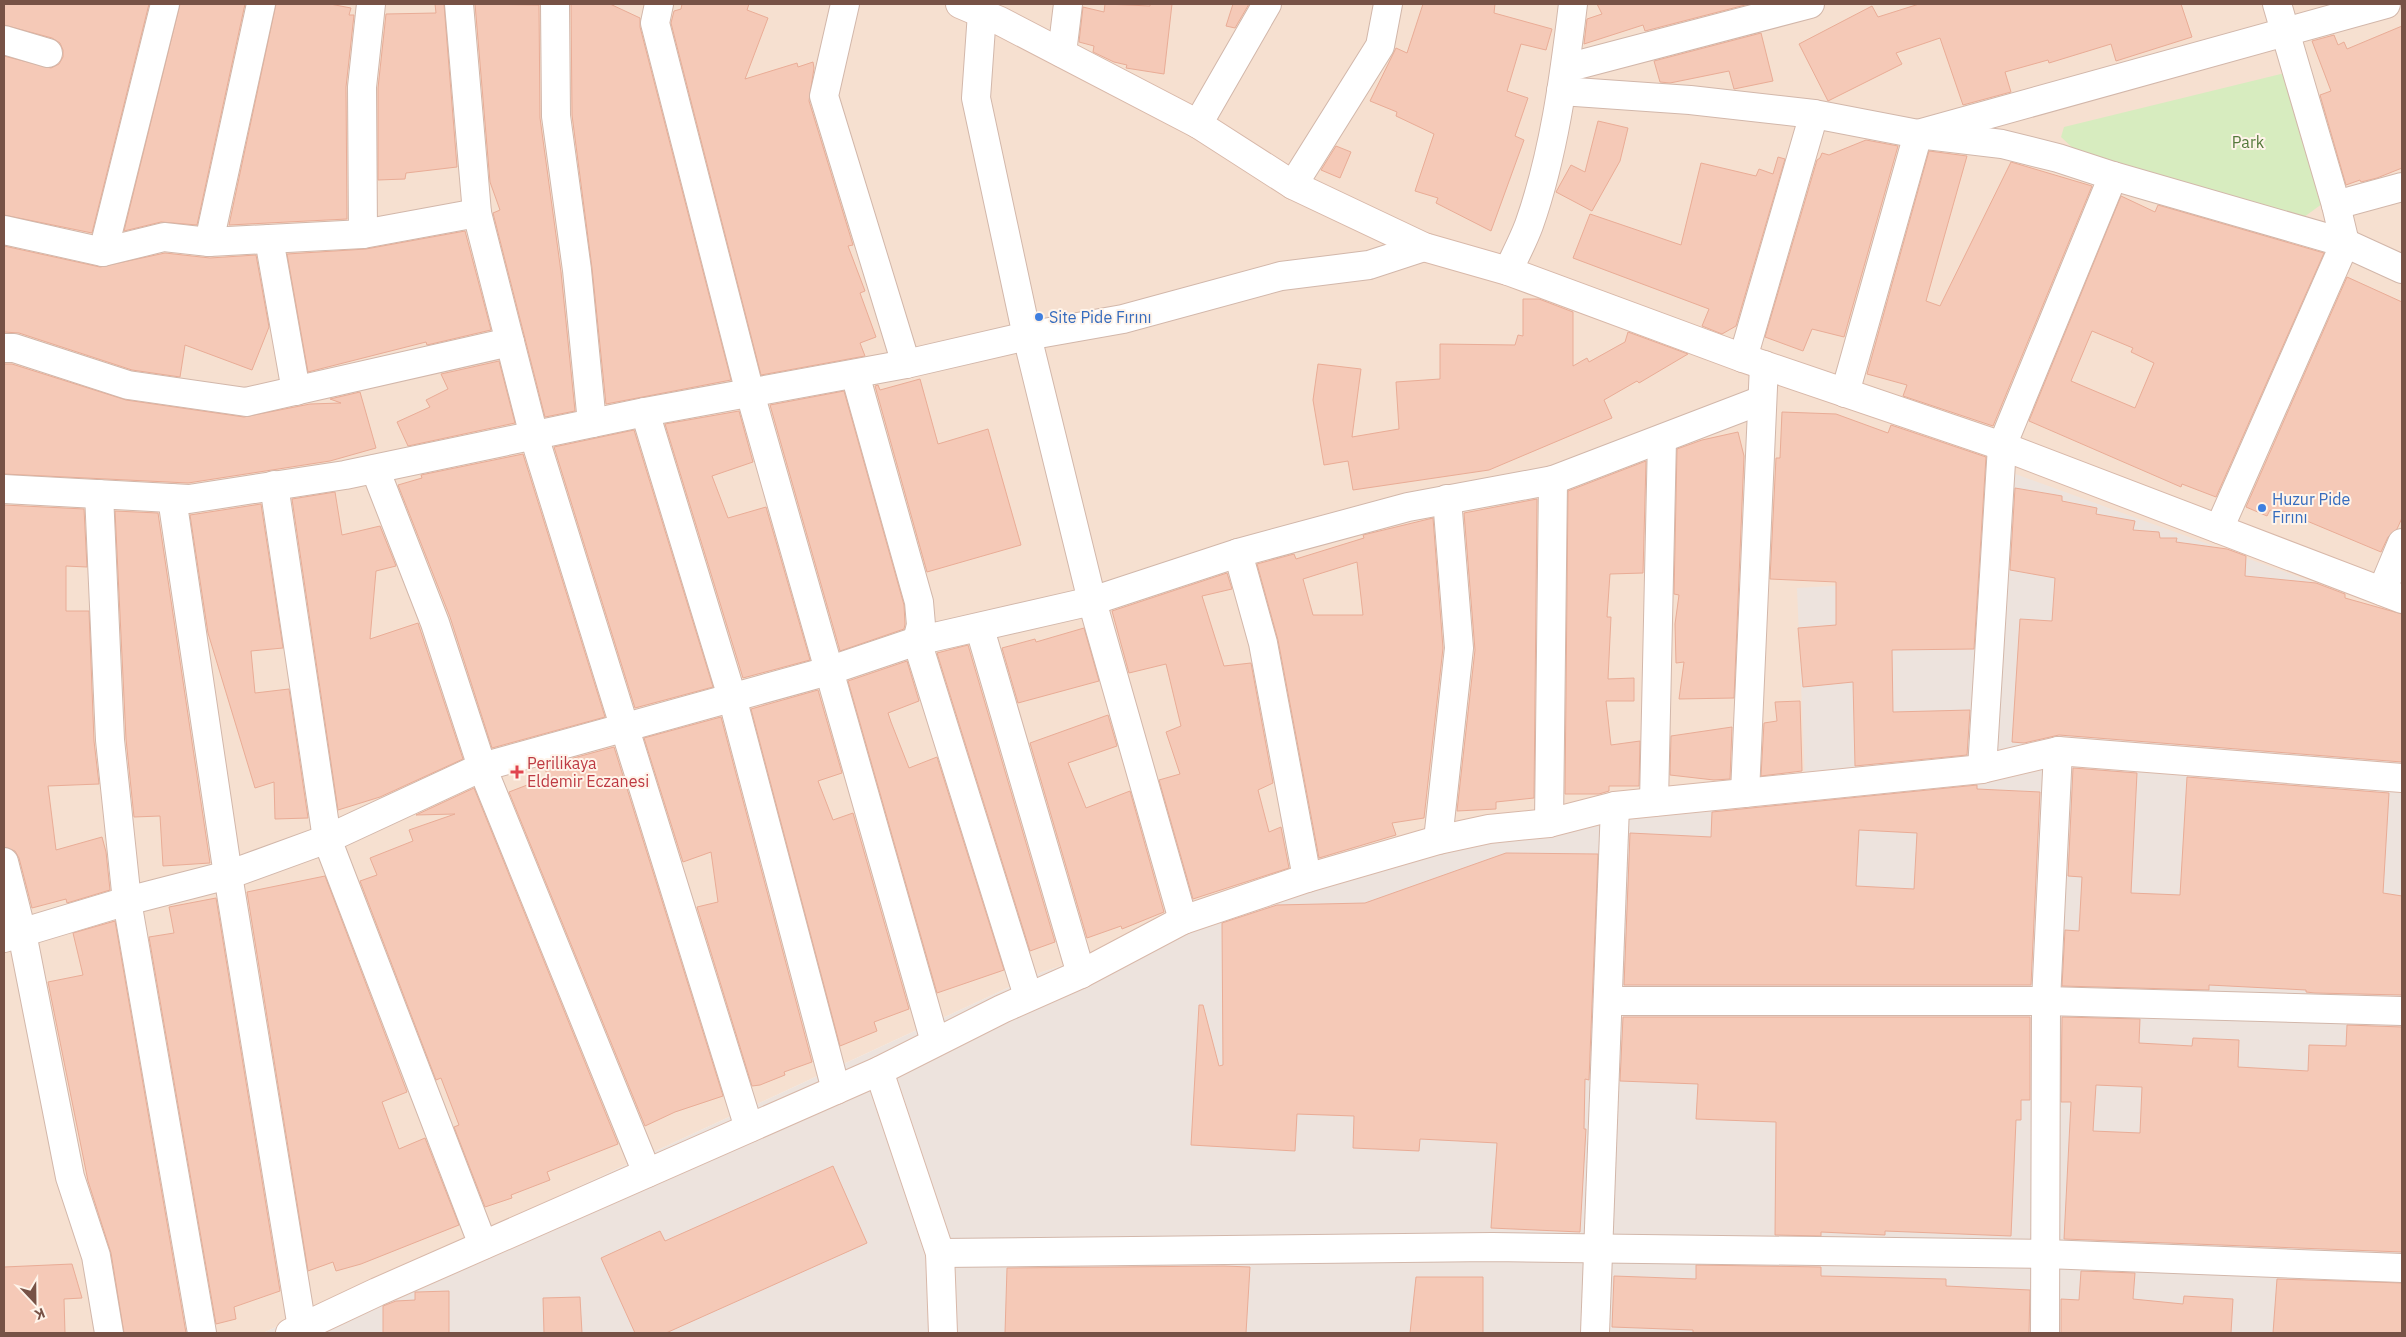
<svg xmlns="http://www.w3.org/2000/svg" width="2406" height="1337" viewBox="0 0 2406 1337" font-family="'IBM Plex Sans',sans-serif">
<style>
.residential{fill:#f6e0d0}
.industrial{fill:#ede3dd}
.green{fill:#d7ecbf}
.building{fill:#f5c9b7;stroke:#e9ac96;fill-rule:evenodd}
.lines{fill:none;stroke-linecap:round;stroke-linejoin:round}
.street-casing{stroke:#d2b7aa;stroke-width:30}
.secondary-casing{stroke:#d8b8a9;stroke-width:30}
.street{stroke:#fff;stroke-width:28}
.secondary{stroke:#fff;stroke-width:28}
.shop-dot{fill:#3f7fe0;stroke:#fff4ea;stroke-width:2}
.health-dot{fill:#e0444e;stroke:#fff4ea;stroke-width:2}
.labels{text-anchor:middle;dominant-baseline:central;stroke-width:4;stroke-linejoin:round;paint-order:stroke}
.park-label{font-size:16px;fill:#54793b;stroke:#fff4ea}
.shop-label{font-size:16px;fill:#366cbe;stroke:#fff4ea;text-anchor:start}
.health-label{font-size:16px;fill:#be3a42;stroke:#fff4ea;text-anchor:start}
</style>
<rect width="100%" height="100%" fill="#fef0e2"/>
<path class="residential" d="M 4,4 L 2402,4 L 2402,760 L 2345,757 L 1805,781 L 1525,822 L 1042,972 L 263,1333 L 4,1333 Z"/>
<path class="industrial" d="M 1985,463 L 2343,593 L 2345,757 L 2402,760 L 2402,1333 L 263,1333 L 1042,972 L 1525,822 L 1805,781 L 1797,588 L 1968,578 Z"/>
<path class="green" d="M 2289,72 L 2326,201 L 2300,220 L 2077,152 L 2061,137 L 2064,127 Z"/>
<g class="building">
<path d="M 4,4 L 149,4 L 92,233 L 4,215 L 4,56 L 51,68 L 59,64 L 63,57 L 63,50 L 60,43 L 52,38 L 4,25 Z"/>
<path d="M 180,4 L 245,4 L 197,225 L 161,222 L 124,231 Z"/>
<path d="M 276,4 L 330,4 L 351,8 L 349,15 L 354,15 L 346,87 L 347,219 L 229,225 Z"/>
<path d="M 435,4 L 444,4 L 457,167 L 406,173 L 405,179 L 378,180 L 378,88 L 386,14 L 436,13 Z"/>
<path d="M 475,4 L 539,5 L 540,118 L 561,272 L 575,411 L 545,417 L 493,213 L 500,210 L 490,182 Z"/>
<path d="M 571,4 L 610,4 L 640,18 L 640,27 L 731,380 L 606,404 L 592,268 L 572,115 Z"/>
<path d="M 682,4 L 749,4 L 747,10 L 768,18 L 745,79 L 797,63 L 798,67 L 813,62 L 814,68 L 809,101 L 853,245 L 848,246 L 865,291 L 860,293 L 876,337 L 860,343 L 865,356 L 761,375 L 671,23 L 674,11 L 681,9 Z"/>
<path d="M 1105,4 L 1150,6 L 1150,4 L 1172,4 L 1164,74 L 1126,68 L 1127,65 L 1114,62 L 1093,52 L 1094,46 L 1079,42 L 1083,7 L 1104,12 Z"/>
<path d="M 1233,4 L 1249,4 L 1235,28 L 1226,26 Z"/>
<path d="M 1423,4 L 1495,4 L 1494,13 L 1552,29 L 1546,50 L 1521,44 L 1507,91 L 1528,98 L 1515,136 L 1524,140 L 1491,231 L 1436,203 L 1438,198 L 1415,191 L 1434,134 L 1396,116 L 1397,112 L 1370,101 L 1396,48 L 1407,53 Z"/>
<path d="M 1597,4 L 1749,4 L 1645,31 L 1643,25 L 1584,44 L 1587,19 L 1602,14 Z"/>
<path d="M 1919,4 L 2181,4 L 2192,37 L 2116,61 L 2111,44 L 2049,63 L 2048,60 L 2005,72 L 2011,92 L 1963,105 L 1940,38 L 1896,53 L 1902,64 L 1828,101 L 1799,44 L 1872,6 L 1878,17 Z"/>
<path d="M 2402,26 L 2402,168 L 2377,178 L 2361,182 L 2360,180 L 2346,185 L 2320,95 L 2331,91 L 2312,41 L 2334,35 L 2338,45 L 2344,42 L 2347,49 Z"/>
<path d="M 1761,33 L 1773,81 L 1734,89 L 1729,71 L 1670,83 L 1660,82 L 1654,61 Z"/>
<path d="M 1598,121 L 1628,128 L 1620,161 L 1592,211 L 1556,192 L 1571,165 L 1585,172 Z"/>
<path d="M 1866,140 L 1898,146 L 1844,337 L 1812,329 L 1803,351 L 1765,337 L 1817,160 L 1820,158 L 1822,153 L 1829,155 Z"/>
<path d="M 1336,146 L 1351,152 L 1340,178 L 1321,170 Z"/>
<path d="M 1929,151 L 1967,156 L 1926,301 L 1940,306 L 2011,162 L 2092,186 L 1993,426 L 1903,396 L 1907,385 L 1867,374 Z"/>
<path d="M 1778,157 L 1785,159 L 1736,326 L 1722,334 L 1702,326 L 1709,309 L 1573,258 L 1590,214 L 1681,245 L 1701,163 L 1756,176 L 1759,169 L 1773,174 Z"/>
<path d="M 2121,196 L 2155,212 L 2158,205 L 2324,253 L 2216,497 L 2182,484 L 2181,487 L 2029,421 ZM 2092,331 L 2133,348 L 2131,352 L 2154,363 L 2135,408 L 2071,381 Z"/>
<path d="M 465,231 L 491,330 L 427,345 L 426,342 L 308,372 L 287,254 L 366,249 Z"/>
<path d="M 4,246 L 100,267 L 165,253 L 210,258 L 256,255 L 269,327 L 252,370 L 185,345 L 180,377 L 132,370 L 19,333 L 4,332 Z"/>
<path d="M 2347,277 L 2402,302 L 2402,518 L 2397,529 L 2388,537 L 2381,552 L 2283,511 L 2281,515 L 2270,510 L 2267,516 L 2246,507 Z"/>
<path d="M 1523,299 L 1539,299 L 1573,312 L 1573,366 L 1587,358 L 1589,362 L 1625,342 L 1628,332 L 1688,354 L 1639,383 L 1637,381 L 1604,400 L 1612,418 L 1489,470 L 1353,490 L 1348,461 L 1324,465 L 1313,400 L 1318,364 L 1361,369 L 1352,437 L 1399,429 L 1396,382 L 1440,379 L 1440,344 L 1515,345 L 1518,335 L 1523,336 Z"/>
<path d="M 499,361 L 515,423 L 408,446 L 397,422 L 430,407 L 426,400 L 448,389 L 441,374 Z"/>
<path d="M 4,364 L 12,364 L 126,400 L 244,417 L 310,404 L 341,403 L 330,399 L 360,392 L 376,448 L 330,461 L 188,483 L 4,474 Z"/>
<path d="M 920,379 L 938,444 L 988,429 L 1021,545 L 927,572 L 875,386 L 878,385 L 880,390 Z"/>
<path d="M 844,391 L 904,605 L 905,624 L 904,629 L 840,651 L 770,405 Z"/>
<path d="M 739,411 L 753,462 L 712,476 L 728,518 L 766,507 L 810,660 L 743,678 L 665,424 Z"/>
<path d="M 1782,412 L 1836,414 L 1888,433 L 1891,425 L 1986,457 L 1974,649 L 1892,650 L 1893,712 L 1970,710 L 1967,755 L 1855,766 L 1853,682 L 1803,687 L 1798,628 L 1836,625 L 1836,582 L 1770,579 L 1776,458 L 1780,458 Z"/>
<path d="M 634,430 L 713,687 L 635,708 L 554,447 Z"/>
<path d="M 1738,432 L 1744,456 L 1734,698 L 1679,699 L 1684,662 L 1676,663 L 1675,624 L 1679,595 L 1674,594 L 1677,449 L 1702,440 Z"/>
<path d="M 523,454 L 605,717 L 492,748 L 450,617 L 398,485 L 422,478 L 421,475 Z"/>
<path d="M 1646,461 L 1643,573 L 1610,574 L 1607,617 L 1611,617 L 1608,679 L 1634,678 L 1634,701 L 1606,701 L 1611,745 L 1640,741 L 1639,786 L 1609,786 L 1609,791 L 1599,794 L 1565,794 L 1568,491 Z"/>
<path d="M 2015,488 L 2062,496 L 2062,501 L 2097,508 L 2096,514 L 2135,521 L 2133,530 L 2159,532 L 2160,538 L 2177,538 L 2176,542 L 2227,549 L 2246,556 L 2245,576 L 2316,583 L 2345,594 L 2345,598 L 2402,614 L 2402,762 L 2059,735 L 2024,743 L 2012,742 L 2020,619 L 2052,621 L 2055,578 L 2010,570 Z"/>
<path d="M 335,492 L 342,535 L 380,526 L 396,566 L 376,571 L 370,639 L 418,623 L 463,759 L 380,797 L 338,810 L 292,499 Z"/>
<path d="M 1537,499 L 1534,798 L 1496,802 L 1496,809 L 1457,811 L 1475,650 L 1464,513 Z"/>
<path d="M 261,504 L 283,648 L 251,651 L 255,693 L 289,689 L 308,818 L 275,819 L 274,782 L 255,788 L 208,633 L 190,515 Z"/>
<path d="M 4,505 L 84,509 L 87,567 L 66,566 L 66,611 L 89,611 L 94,741 L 99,784 L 48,786 L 56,850 L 102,837 L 106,852 L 110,890 L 67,903 L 66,899 L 32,908 L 19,858 L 15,851 L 4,847 Z"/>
<path d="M 115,511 L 158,513 L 210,863 L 163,866 L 160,816 L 134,817 L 126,739 Z"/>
<path d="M 1433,518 L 1443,648 L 1424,818 L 1392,823 L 1396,835 L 1319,858 L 1278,640 L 1257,564 L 1294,554 L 1296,559 L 1364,538 L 1363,535 ZM 1357,562 L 1363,615 L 1313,615 L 1303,579 Z"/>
<path d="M 1227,573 L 1232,589 L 1202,596 L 1224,666 L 1251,663 L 1273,783 L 1258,790 L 1269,832 L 1281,827 L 1289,868 L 1193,899 L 1159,780 L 1180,774 L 1166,732 L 1181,726 L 1166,664 L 1129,673 L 1112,611 Z"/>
<path d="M 1084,628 L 1099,681 L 1018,703 L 1002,648 L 1035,639 L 1036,642 Z"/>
<path d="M 968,645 L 1055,942 L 1030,951 L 937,653 Z"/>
<path d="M 907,661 L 919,701 L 888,713 L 891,722 L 909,768 L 937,757 L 1004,970 L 937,993 L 848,681 Z"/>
<path d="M 818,690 L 842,773 L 818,781 L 833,820 L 853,813 L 909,1009 L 874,1022 L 877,1031 L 840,1046 L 751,709 Z"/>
<path d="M 1800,701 L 1802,771 L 1761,776 L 1764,723 L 1777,721 L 1775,702 Z"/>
<path d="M 1108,715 L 1117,746 L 1068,763 L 1086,808 L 1130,791 L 1164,912 L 1122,929 L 1121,926 L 1087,938 L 1030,743 Z"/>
<path d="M 721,717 L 812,1062 L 784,1072 L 785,1075 L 760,1085 L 752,1086 L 697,907 L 718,902 L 711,852 L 683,862 L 644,738 Z"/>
<path d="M 1732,727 L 1730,779 L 1714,780 L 1670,775 L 1671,736 Z"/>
<path d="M 614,747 L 723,1096 L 675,1112 L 645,1126 L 509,792 L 548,777 L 544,766 Z"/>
<path d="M 2073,768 L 2137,773 L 2131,893 L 2180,895 L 2187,777 L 2389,793 L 2383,893 L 2402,896 L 2402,995 L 2315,993 L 2306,992 L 2306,990 L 2209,985 L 2209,990 L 2062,986 L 2065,930 L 2079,931 L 2082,877 L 2068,876 Z"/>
<path d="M 1977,785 L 1977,789 L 2040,792 L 2031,985 L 1624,985 L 1630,833 L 1711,837 L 1712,812 ZM 1859,830 L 1917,833 L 1914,889 L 1856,886 Z"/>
<path d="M 474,788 L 618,1144 L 547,1172 L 550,1180 L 511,1195 L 512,1198 L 485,1207 L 454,1127 L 459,1125 L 441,1078 L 436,1080 L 360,881 L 377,875 L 370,858 L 413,841 L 409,830 L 455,814 L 416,815 Z"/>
<path d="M 1506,853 L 1598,854 L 1589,1080 L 1585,1079 L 1584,1129 L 1586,1129 L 1580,1232 L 1491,1228 L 1497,1143 L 1420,1139 L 1419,1151 L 1353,1148 L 1354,1116 L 1297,1114 L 1295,1151 L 1191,1145 L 1199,1005 L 1203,1005 L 1219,1066 L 1223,1065 L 1222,923 L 1277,905 L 1365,903 Z"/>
<path d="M 325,876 L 407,1092 L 382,1102 L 399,1149 L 425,1138 L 459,1225 L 361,1264 L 336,1271 L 333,1262 L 308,1271 L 247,892 Z"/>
<path d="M 216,898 L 280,1291 L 234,1307 L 236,1319 L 216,1324 L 149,937 L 174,933 L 169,907 Z"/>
<path d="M 115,921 L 186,1333 L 124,1333 L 111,1253 L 88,1181 L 48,982 L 83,975 L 73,933 Z"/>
<path d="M 1623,1017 L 2030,1017 L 2030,1100 L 2021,1100 L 2021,1120 L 2016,1120 L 2011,1236 L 1885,1231 L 1885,1235 L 1821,1232 L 1821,1236 L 1775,1235 L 1776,1122 L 1696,1119 L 1698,1084 L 1620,1081 Z"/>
<path d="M 2062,1017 L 2140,1019 L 2139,1043 L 2192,1046 L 2193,1038 L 2239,1040 L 2238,1067 L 2308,1071 L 2309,1045 L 2346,1046 L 2347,1025 L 2402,1027 L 2402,1252 L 2064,1239 L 2071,1102 L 2061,1102 ZM 2096,1085 L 2142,1087 L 2140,1133 L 2093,1131 Z"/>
<path d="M 833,1166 L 867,1243 L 666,1333 L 635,1333 L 601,1258 L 660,1231 L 665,1241 Z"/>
<path d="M 72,1264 L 82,1298 L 64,1299 L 65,1333 L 4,1333 L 4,1267 Z"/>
<path d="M 1696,1265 L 1821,1267 L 1821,1276 L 1946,1279 L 1946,1286 L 2030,1290 L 2029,1333 L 1693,1333 L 1693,1330 L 1612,1327 L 1614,1276 L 1696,1279 Z"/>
<path d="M 1224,1266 L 1250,1267 L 1246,1333 L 1005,1333 L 1007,1268 Z"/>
<path d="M 2081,1271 L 2135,1273 L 2133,1299 L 2183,1304 L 2184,1296 L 2233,1299 L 2231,1333 L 2061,1333 L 2061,1299 L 2079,1300 Z"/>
<path d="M 1416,1277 L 1483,1277 L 1483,1333 L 1410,1333 Z"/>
<path d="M 2277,1279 L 2402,1283 L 2402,1333 L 2273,1333 Z"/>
<path d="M 449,1291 L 449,1333 L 383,1333 L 383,1306 L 396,1301 L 415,1300 L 415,1292 L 417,1292 Z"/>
<path d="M 580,1297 L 582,1333 L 544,1333 L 543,1298 Z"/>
</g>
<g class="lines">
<defs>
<g id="street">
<path d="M 459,4 L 477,213 L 534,436 L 749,1128"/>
<path d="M 555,4 L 556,116 L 577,270 L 592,423"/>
<path d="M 659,4 L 655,23 L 750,393 L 935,1042"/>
<path d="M 845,4 L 824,96 L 906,364"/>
<path d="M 982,13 L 976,98 L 1027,336 L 1092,601 L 1183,920"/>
<path d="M 4,40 L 48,53"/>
<path d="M 1062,53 L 1068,4"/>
<path d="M 1566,68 L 1810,4"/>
<path d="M 1561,91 L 1690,100 L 1814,114 L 1918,134 L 2002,144 L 2058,158 L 2113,176 L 2345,243 L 2402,269"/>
<path d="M 1198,124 L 1267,4"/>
<path d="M 1293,185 L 1380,46 L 1388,4"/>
<path d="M 2336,205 L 2402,187"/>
<path d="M 4,230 L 103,252 L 164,237 L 209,242 L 363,234 L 477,213"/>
<path d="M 363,234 L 362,87 L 371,4"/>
<path d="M 269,239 L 296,391"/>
<path d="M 209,242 L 261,4"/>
<path d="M 103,252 L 165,4"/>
<path d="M 1508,271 C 1515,256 1523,241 1529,225 C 1554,154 1564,78 1573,4"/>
<path d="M 4,348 L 14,348 L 128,385 L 246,402 L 510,342"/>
<path d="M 1743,358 L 1814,114"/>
<path d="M 855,374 L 919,602 L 921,625 L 917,641 L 1028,996"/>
<path d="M 1845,393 L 1918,134 L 2386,4"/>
<path d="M 645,412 L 732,697 L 836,1090"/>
<path d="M 375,469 L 435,623 L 482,767 L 647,1173"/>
<path d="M 274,485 L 327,839 L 483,1245"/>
<path d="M 4,489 L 189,499 L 345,475 L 645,412 L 906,364 L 1027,336 L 1123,319 L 1281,276 L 1369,265 L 1424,247"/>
<path d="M 99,494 L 110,740 L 127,901 L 202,1333"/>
<path d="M 172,498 L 228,875 L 302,1328"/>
<path d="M 2219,529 L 2345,243 L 2336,205 L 2277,4"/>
<path d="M 1238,553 L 1263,643 L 1307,878"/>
<path d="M 2382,591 L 2402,543"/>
<path d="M 980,629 L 1081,974"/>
<path d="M 1982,769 L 2002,446 L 2113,176"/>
<path d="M 1745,793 L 1764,365"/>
<path d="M 1654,802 L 1662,439"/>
<path d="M 1549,823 L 1553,480"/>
<path d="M 1438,840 L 1459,648 L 1447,499"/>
<path d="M 4,862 L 22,933 L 70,1177 L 96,1256 L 109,1333"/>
<path d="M 4,938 L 127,901 L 228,875 L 327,839 L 482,767 L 828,671 L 917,641 L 1092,601 L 1238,553 L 1408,507 L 1553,480 L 1762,400"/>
<path d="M 1609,1001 L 2046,1001 L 2402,1011"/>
<path d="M 940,1253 L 1492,1247 L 2046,1254 L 2402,1268"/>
<path d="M 1595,1333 L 1615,806"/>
<path d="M 2045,1333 L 2046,1001 L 2058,751"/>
</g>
<g id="secondary">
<path d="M 960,4 L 1000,21 L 1198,124 L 1293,185 L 1424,247 L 1508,271 L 1743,358 L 2002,446 L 2402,599"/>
<path d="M 879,1071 L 940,1253 L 943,1333"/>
<path d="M 290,1333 L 377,1292 L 879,1071 L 1002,1009 L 1081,974 L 1183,920 L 1307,878 L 1438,840 L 1489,829 L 1549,823 L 1615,806 L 1982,769 L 2058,751 L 2402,778"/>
</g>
</defs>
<use href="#street" class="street-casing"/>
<use href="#secondary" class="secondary-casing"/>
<use href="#street" class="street"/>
<use href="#secondary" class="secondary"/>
</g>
<g class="shop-dot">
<circle cx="1039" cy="317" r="5"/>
<circle cx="2262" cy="508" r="5"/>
</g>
<path class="health-dot" d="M514.5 764.5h5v5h5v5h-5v5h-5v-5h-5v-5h5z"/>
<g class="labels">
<g class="park-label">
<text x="2248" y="142">Park</text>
</g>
<g class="shop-label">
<text x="1049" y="317">Site Pide Fırını</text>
<text x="2272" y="499">Huzur Pide<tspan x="2272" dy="18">Fırını</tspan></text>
</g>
<g class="health-label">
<text x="527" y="763">Perilikaya<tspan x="527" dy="18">Eldemir Eczanesi</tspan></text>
</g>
</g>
<rect width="2406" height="1337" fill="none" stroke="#775246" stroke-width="10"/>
<g transform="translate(35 1302) rotate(158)" stroke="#fff4ea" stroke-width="4" paint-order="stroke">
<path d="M0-4L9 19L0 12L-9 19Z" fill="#775246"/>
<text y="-8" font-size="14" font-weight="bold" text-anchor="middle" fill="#775246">K</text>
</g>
</svg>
